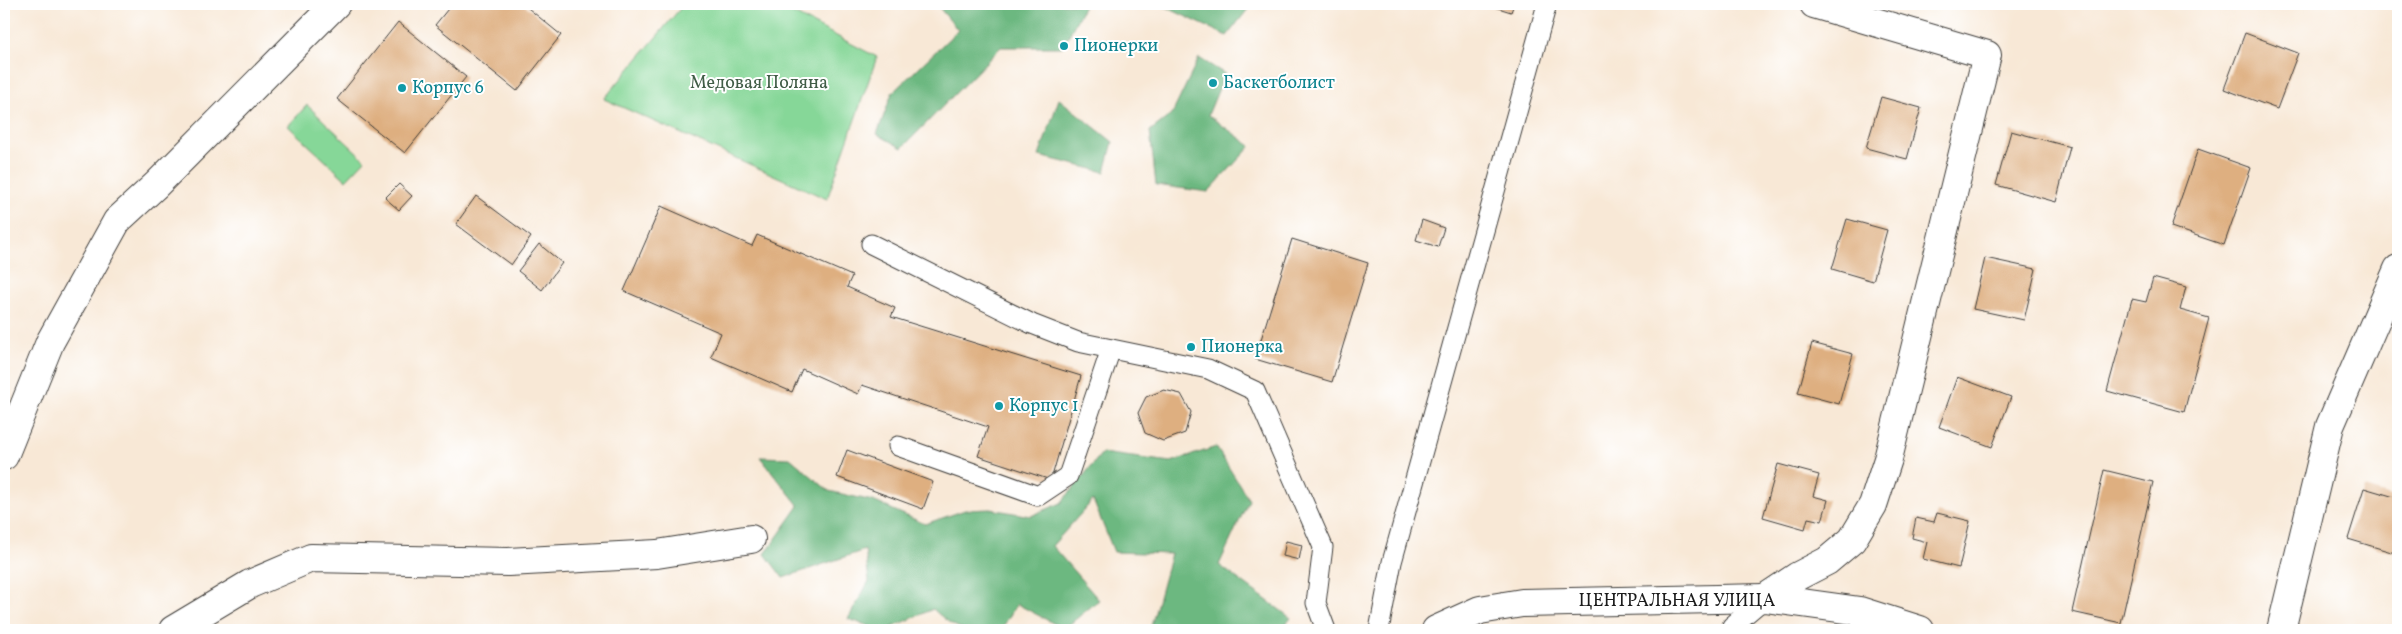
<svg xmlns="http://www.w3.org/2000/svg" width="2402" height="634" viewBox="0 0 2402 634" font-family="Vollkorn,serif">
<style>
.green{fill:#86d798;stroke:#517a5a}
.forest{fill:#6cb880;stroke:#446a4e}
.building{fill:#deaf80}
.lines{fill:none;stroke-linecap:round;stroke-linejoin:round}
.service-casing{stroke:#3d3b38;stroke-width:21}
.minor-casing{stroke:#3d3b38;stroke-width:30}
.service{stroke:#fff;stroke-width:19}
.minor{stroke:#fff;stroke-width:28}
.culture-dot{fill:#0f9aa8;stroke:#fff;stroke-width:2}
.labels{text-anchor:middle;dominant-baseline:central;stroke-width:4;stroke-linejoin:round;paint-order:stroke}
.culture-label{font-size:18px;fill:#0d838f;stroke:#fff;text-anchor:start}
.park-label{font-size:18px;fill:#415d47;stroke:#fff}
.street-label{font-size:18px;fill:#1c1c1c;stroke:#fff}
</style>
<rect width="100%" height="100%" fill="#fff"/>
<filter id="ink" filterUnits="userSpaceOnUse"><feTurbulence type="fractalNoise" baseFrequency=".02" numOctaves="2"/><feDisplacementMap in="SourceGraphic" scale="10" xChannelSelector="R" yChannelSelector="G"/><feConvolveMatrix kernelMatrix="1 2 1 2 8 2 1 2 1" color-interpolation-filters="sRGB"/></filter>
<filter id="wash" filterUnits="userSpaceOnUse"><feTurbulence type="fractalNoise" baseFrequency=".0096" numOctaves="4" result="noise"/><feDisplacementMap in="SourceGraphic" scale="20" xChannelSelector="R" yChannelSelector="G"/><feGaussianBlur stdDeviation="1.12" result="paint"/><feColorMatrix in="noise" values="0 0 0 0 0 0 0 0 0 0 0 0 0 0 0 0 0 1.4 0 .05"/><feComposite in="paint" operator="in"/></filter>
<g filter="url(#wash)">
<rect width="100%" height="100%" fill="#f8e8d6"/>
<g class="green">
<path d="M 684,4 L 775,4 L 877,57 L 827,199 L 604,99 Z"/>
<path d="M 307,105 L 365,160 L 346,180 L 288,126 Z"/>
</g>
<g class="forest">
<path d="M 936,4 L 1085,4 L 1063,47 L 1001,47 L 902,148 L 877,134 L 892,93 L 958,30 Z"/>
<path d="M 1159,4 L 1252,4 L 1227,36 Z"/>
<path d="M 1199,58 L 1225,74 L 1208,115 L 1251,146 L 1208,192 L 1156,185 L 1150,131 L 1172,114 Z"/>
<path d="M 1059,99 L 1113,142 L 1105,172 L 1039,156 Z"/>
<path d="M 1216,447 L 1249,500 L 1219,565 L 1291,618 L 1281,630 L 1150,630 L 1171,554 L 1114,552 L 1093,500 L 1052,546 L 1099,600 L 1064,629 L 1017,604 L 1001,630 C 964,630 960,634 933,609 L 886,630 L 881,630 L 848,619 L 869,581 L 865,550 L 783,578 L 765,554 L 799,506 L 760,457 L 790,458 L 829,491 L 873,501 L 925,524 L 965,510 L 991,509 L 1031,516 L 1061,503 L 1102,453 L 1171,462 Z"/>
</g>
<g id="blocks">
<g class="building">
<path d="M 452,4 L 523,4 L 561,35 L 517,91 L 435,25 Z"/>
<path d="M 1496,4 L 1514,4 L 1511,12 L 1495,7 Z"/>
<path d="M 398,22 L 466,77 L 405,153 L 337,99 Z"/>
<path d="M 2245,33 L 2298,53 L 2277,109 L 2224,89 Z"/>
<path d="M 1881,97 L 1921,108 L 1907,159 L 1866,148 Z"/>
<path d="M 2011,131 L 2070,147 L 2056,202 L 1996,185 Z"/>
<path d="M 2198,149 L 2251,168 L 2224,245 L 2171,227 Z"/>
<path d="M 399,184 L 412,196 L 399,210 L 385,198 Z"/>
<path d="M 476,196 L 531,237 L 511,265 L 456,224 Z"/>
<path d="M 661,206 L 752,246 L 757,235 L 852,276 L 847,287 L 895,308 L 891,317 L 1081,376 L 1051,480 L 978,456 L 988,427 L 862,385 L 858,394 L 802,369 L 792,392 L 711,357 L 721,333 L 624,291 Z"/>
<path d="M 1847,219 L 1887,230 L 1873,281 L 1832,269 Z"/>
<path d="M 1422,220 L 1444,228 L 1438,247 L 1416,240 Z"/>
<path d="M 1292,239 L 1368,263 L 1332,382 L 1255,359 Z"/>
<path d="M 539,244 L 562,263 L 542,290 L 518,271 Z"/>
<path d="M 1985,258 L 2036,269 L 2024,320 L 1973,309 Z"/>
<path d="M 2153,278 L 2186,287 L 2180,310 L 2209,318 L 2184,412 L 2107,391 L 2132,299 L 2146,302 Z"/>
<path d="M 1812,343 L 1853,354 L 1839,404 L 1798,393 Z"/>
<path d="M 1957,377 L 2011,397 L 1992,447 L 1939,427 Z"/>
<path d="M 1164,390 L 1181,394 L 1191,412 L 1185,433 L 1163,441 L 1145,433 L 1138,413 L 1146,397 Z"/>
<path d="M 847,450 L 933,482 L 923,509 L 837,477 Z"/>
<path d="M 1778,464 L 1819,475 L 1813,496 L 1828,500 L 1822,521 L 1808,518 L 1805,529 L 1763,517 Z"/>
<path d="M 2104,470 L 2153,482 L 2121,623 L 2072,612 Z"/>
<path d="M 2364,488 L 2398,498 L 2398,554 L 2348,539 Z"/>
<path d="M 1937,513 L 1970,521 L 1959,568 L 1923,559 L 1927,542 L 1912,538 L 1916,518 L 1934,522 Z"/>
<path d="M 1286,541 L 1302,545 L 1299,560 L 1283,556 Z"/>
</g>
</g>
</g>
<g filter="url(#ink)">
<use href="#blocks" fill-opacity="0" stroke="#3d3b38" stroke-width="1"/>
<g class="lines">
<defs>
<g id="service">
<path d="M 871,244 L 1032,324 L 1078,342 L 1208,369 L 1255,391 L 1323,547 L 1316,603 L 1326,630"/>
<path d="M 898,446 L 1038,496 L 1068,476 L 1111,349"/>
<path d="M 1379,630 L 1392,562 L 1547,4"/>
<path d="M 1730,630 L 1732,626 L 1765,598"/>
</g>
<g id="minor">
<path d="M 4,456 L 50,342 L 117,221 L 156,185 L 336,4"/>
<path d="M 1765,598 L 1798,576 L 1827,561 L 1852,540 L 1873,505 L 1888,459 L 1987,55 L 1814,4"/>
<path d="M 173,630 L 250,584 L 311,558 L 508,562 L 657,554 L 751,539"/>
<path d="M 1436,630 L 1480,610 L 1522,603 L 1765,598 L 1860,611 L 1920,630"/>
<path d="M 2281,630 L 2330,426 L 2398,269"/>
</g>
</defs>
<use href="#service" class="service-casing"/>
<use href="#minor" class="minor-casing"/>
<use href="#service" class="service"/>
<use href="#minor" class="minor"/>
</g>
</g>
<g class="culture-dot">
<circle cx="1064" cy="46" r="5"/>
<circle cx="1213" cy="83" r="5"/>
<circle cx="402" cy="88" r="5"/>
<circle cx="1191" cy="347" r="5"/>
<circle cx="999" cy="406" r="5"/>
</g>
<g class="labels">
<g class="culture-label">
<text x="1074" y="46">Пионерки</text>
<text x="1223" y="83">Баскетболист</text>
<text x="412" y="88">Корпус 6</text>
<text x="1201" y="347">Пионерка</text>
<text x="1009" y="406">Корпус 1</text>
</g>
<g class="park-label">
<text x="759" y="83">Медовая Поляна</text>
</g>
<g class="street-label">
<text x="1677" y="601">ЦЕНТРАЛЬНАЯ УЛИЦА</text>
</g>
</g>
<rect width="2402" height="634" fill="none" stroke="#fff" stroke-width="20"/>
</svg>
